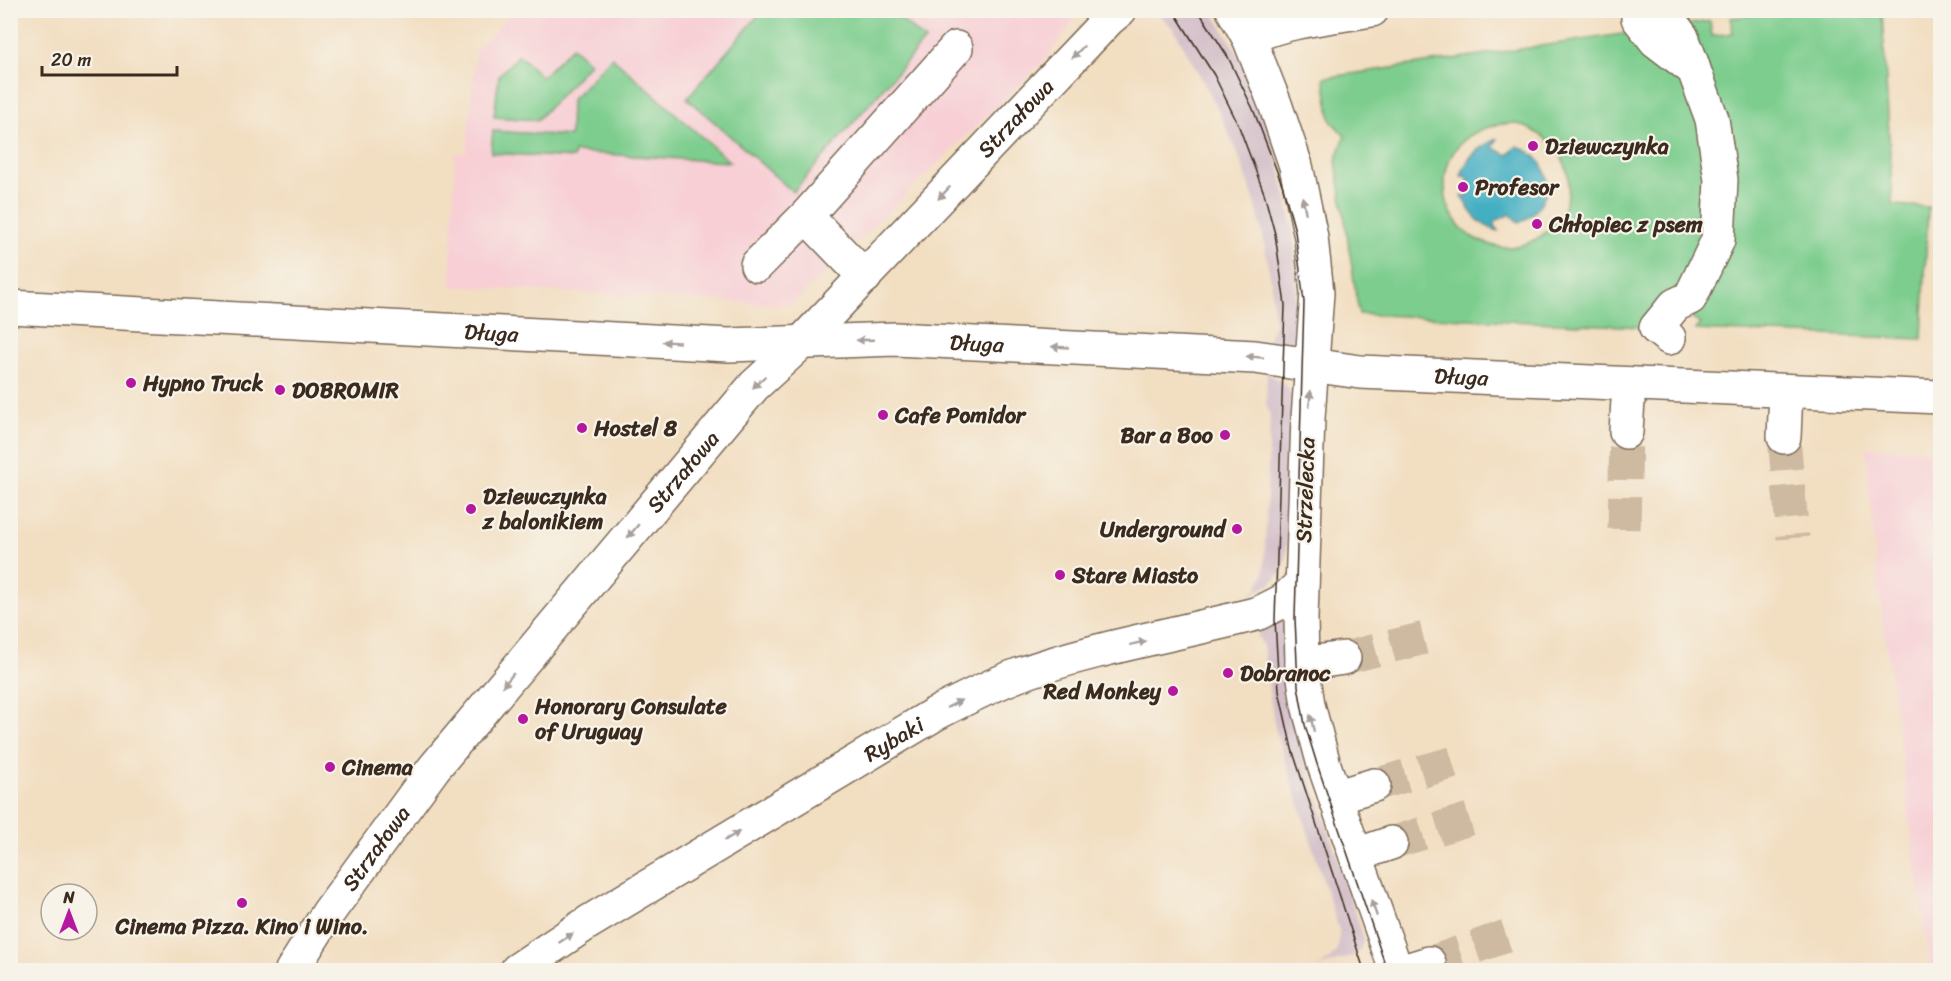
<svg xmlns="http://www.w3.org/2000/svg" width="1951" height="981" viewBox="0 0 1951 981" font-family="Sriracha,sans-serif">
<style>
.built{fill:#f7cfd5}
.industrial{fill:#d2bdc8}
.green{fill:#7dcd8e;stroke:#5c7c56;stroke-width:1.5;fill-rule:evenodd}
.water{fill:#43afc2;stroke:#3f6c70;stroke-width:1.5}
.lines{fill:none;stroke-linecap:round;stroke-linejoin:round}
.minor-tunnel{stroke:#cdbaa0;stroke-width:33;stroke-dasharray:33 16;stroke-linecap:butt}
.minor-casing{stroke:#7b6957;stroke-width:36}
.minor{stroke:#fff;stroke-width:33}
.tram{stroke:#3b2a1e;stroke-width:1.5}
.oneway{fill:#a79f9a}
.poi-dot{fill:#b5179e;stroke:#f7f3e8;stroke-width:2}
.labels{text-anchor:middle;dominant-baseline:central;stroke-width:4.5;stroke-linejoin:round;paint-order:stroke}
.street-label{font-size:22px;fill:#3b2a1e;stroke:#f7f3e8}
.poi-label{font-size:22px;font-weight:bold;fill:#3b2a1e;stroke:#f7f3e8;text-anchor:start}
</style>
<rect width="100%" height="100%" fill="#f7f3e8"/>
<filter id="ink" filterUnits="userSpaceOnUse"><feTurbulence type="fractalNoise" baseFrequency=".0167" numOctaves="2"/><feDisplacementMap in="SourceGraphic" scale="12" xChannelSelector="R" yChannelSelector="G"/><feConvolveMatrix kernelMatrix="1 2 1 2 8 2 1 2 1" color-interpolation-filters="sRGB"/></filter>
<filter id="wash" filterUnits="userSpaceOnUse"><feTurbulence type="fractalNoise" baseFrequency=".008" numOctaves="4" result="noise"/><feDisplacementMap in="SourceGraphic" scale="24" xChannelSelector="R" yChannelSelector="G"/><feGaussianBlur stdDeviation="1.35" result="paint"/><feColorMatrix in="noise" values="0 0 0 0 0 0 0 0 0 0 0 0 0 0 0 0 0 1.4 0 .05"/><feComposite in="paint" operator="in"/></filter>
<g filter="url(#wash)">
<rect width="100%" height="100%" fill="#f2dec1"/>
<g class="built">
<path d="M 514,11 L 1080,11 L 1048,57 L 791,305 L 451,286 L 455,153 L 466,153 L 476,50 Z"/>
<path d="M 1866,447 L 1940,451 L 1940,970 L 1930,970 L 1876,566 Z"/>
</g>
<g class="industrial">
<path d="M 1195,11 L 1213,13 L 1240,57 L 1274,142 L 1293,228 L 1296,283 L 1294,348 L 1269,347 L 1269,337 L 1273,330 L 1274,320 L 1271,282 L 1262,230 L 1254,200 L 1238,154 L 1213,99 L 1174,29 L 1158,14 Z"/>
<path d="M 1267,372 L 1287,386 L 1292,396 L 1293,407 L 1286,559 L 1281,572 L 1271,584 L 1246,597 L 1256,590 L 1264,574 L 1270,416 L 1266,403 Z"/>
<path d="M 1286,613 L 1293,712 L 1300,743 L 1363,936 L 1363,943 L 1359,951 L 1353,956 L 1318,967 L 1328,961 L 1336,952 L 1339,942 L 1339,930 L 1275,728 L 1263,647 L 1258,636 L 1258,627 Z"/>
</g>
<g class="green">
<path d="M 763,10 L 891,11 L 925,40 L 793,192 L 687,98 Z"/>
<path d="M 1781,11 L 1882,11 L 1893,205 L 1928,207 L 1922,339 L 1696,330 L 1700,324 L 1683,312 L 1643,327 L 1359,314 L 1336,161 L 1345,136 L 1331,121 L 1324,78 L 1710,21 L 1712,36 L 1733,33 L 1731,18 ZM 1515,123 C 1620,157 1551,281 1474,238 C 1460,230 1449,214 1446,198 C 1439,150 1469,125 1515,123 Z"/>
<path d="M 572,47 L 590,63 L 537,120 L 494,117 L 499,75 L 519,55 L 542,77 Z"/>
<path d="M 612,57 L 730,162 L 574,152 L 573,158 L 491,153 L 493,131 L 570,136 L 571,100 Z"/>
</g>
<path class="water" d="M 1497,139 L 1493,148 L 1508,155 L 1517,146 C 1557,160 1556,205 1519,223 L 1510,214 L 1494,222 L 1498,231 C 1479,225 1470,214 1462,196 L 1468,196 L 1468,177 L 1461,176 C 1467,157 1478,147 1497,139 Z"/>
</g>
<g filter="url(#ink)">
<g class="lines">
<g class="minor-tunnel">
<path d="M 1784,437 L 1793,538"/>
<path d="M 1624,529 L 1626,432"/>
<path d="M 1344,658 L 1425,638"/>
<path d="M 1374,785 L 1462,760"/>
<path d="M 1391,843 L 1476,817"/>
<path d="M 1429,963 L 1521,931"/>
</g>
<defs>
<g id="minor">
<path d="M 1233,10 L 1249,38 L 1275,104 L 1296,166 L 1311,237 L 1317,293 L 1308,418 L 1301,618 L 1302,664 L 1308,705 L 1324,765 L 1396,970"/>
<path d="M 1665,14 L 1682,37 L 1693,66"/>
<path d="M 1638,18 L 1656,41 L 1694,70 L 1712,119 L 1721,180 L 1718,240 L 1690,298 L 1675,305 L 1656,328 L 1669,338"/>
<path d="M 1249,38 C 1286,20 1330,17 1372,10"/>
<path d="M 806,216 L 865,277"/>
<path d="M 757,265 L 806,216 L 956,48"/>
<path id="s1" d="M 10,307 L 729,345 L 895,339 L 1255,357 L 1360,372 L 1940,397"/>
<path d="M 1626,432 L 1629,384"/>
<path d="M 1784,437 L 1786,391"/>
<path d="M 1302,664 L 1344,658"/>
<path d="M 1335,797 L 1374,785"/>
<path d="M 1356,855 L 1391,843"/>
<path id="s2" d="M 292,970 L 328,913 L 434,768 L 754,386 L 802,342 L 1109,19 L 1120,10"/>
<path id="s3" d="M 517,970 L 589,922 L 935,714 C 962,700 989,686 1018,675 C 1096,647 1179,634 1259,613 L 1283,601 L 1302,583"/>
<path d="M 1406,970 L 1429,963"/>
</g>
</defs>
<use href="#minor" class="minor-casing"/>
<use href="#minor" class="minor"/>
<g class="tram">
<path d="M 1173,10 L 1214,75 L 1238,124 L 1264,193 L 1275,234 L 1285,305 L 1275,620 L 1279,691 L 1292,749 L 1364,970"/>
<path d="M 1198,10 L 1228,57 L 1253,109 L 1283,187 L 1295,231 L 1304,302 L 1295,618 L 1298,686 L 1305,725 L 1317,764 L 1387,970"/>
</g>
</g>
<defs><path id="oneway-solid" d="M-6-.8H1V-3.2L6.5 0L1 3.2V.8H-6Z" transform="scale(1.5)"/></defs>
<g class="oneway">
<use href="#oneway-solid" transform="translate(1078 52) rotate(134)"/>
<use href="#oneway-solid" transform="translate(944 193) rotate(134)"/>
<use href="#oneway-solid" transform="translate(1304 205) rotate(-102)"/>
<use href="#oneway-solid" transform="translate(865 340) rotate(178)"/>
<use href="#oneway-solid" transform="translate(671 342) rotate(-177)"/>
<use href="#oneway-solid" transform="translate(1060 347) rotate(-177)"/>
<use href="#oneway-solid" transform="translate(1255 357) rotate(-175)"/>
<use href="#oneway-solid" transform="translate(759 382) rotate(136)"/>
<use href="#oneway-solid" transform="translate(1310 399) rotate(-85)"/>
<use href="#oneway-solid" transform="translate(633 531) rotate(130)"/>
<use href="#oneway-solid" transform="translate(1138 643) rotate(-14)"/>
<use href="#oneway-solid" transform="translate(508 680) rotate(130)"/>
<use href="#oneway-solid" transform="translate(954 704) rotate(-27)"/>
<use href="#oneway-solid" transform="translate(1312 723) rotate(-103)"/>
<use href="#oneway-solid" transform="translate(732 836) rotate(-31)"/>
<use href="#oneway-solid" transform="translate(1374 908) rotate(-109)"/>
<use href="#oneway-solid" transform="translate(566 938) rotate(-34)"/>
</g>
</g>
<g class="poi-dot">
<circle cx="1533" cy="146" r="6"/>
<circle cx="1463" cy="187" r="6"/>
<circle cx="1537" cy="224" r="6"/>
<circle cx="131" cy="383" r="6"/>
<circle cx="280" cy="390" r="6"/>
<circle cx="883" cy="415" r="6"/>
<circle cx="582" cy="428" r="6"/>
<circle cx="1225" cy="435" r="6"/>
<circle cx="471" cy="509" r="6"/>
<circle cx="1237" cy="529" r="6"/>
<circle cx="1060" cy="575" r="6"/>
<circle cx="1228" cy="673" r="6"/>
<circle cx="1173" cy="691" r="6"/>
<circle cx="523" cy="719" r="6"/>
<circle cx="330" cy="767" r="6"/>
<circle cx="242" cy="903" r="6"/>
</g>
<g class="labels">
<g class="street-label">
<text stroke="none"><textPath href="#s2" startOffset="1120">Strzałowa</textPath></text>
<text stroke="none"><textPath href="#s1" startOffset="482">Długa</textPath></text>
<text stroke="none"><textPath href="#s1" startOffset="968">Długa</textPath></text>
<text stroke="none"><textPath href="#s1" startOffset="1454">Długa</textPath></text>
<text stroke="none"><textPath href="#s2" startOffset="634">Strzałowa</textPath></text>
<text transform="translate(1305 490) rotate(-88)">Strzelecka</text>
<text stroke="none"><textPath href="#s3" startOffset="442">Rybaki</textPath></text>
<text stroke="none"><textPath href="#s2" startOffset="148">Strzałowa</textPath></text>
</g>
<g class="poi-label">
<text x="1545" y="146">Dziewczynka</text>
<text x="1475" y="187">Profesor</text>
<text x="1549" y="224">Chłopiec z psem</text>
<text x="143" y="383">Hypno Truck</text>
<text x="292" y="390">DOBROMIR</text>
<text x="895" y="415">Cafe Pomidor</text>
<text x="594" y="428">Hostel 8</text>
<text x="1213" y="435" text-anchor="end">Bar a Boo</text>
<text x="483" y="496">Dziewczynka<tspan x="483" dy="25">z balonikiem</tspan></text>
<text x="1225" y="529" text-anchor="end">Underground</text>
<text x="1072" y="575">Stare Miasto</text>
<text x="1240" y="673">Dobranoc</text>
<text x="1161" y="691" text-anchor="end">Red Monkey</text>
<text x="535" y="706">Honorary Consulate<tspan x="535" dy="25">of Uruguay</tspan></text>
<text x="342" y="767">Cinema</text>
<text x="242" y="926" text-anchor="middle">Cinema Pizza. Kino i Wino.</text>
</g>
</g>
<rect width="1951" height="981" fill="none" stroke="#f7f3e8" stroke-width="36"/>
<g transform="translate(69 912)"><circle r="28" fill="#f7f3e8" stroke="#aca397" stroke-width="1.5"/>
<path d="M0-4.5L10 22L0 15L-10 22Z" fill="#b5179e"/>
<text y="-9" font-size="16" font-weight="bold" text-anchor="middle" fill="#3b2a1e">N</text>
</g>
<path d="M42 66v9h135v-9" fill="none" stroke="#3b2a1e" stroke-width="3"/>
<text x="51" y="66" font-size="18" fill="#3b2a1e" stroke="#f7f3e8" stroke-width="4.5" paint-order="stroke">20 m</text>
</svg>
